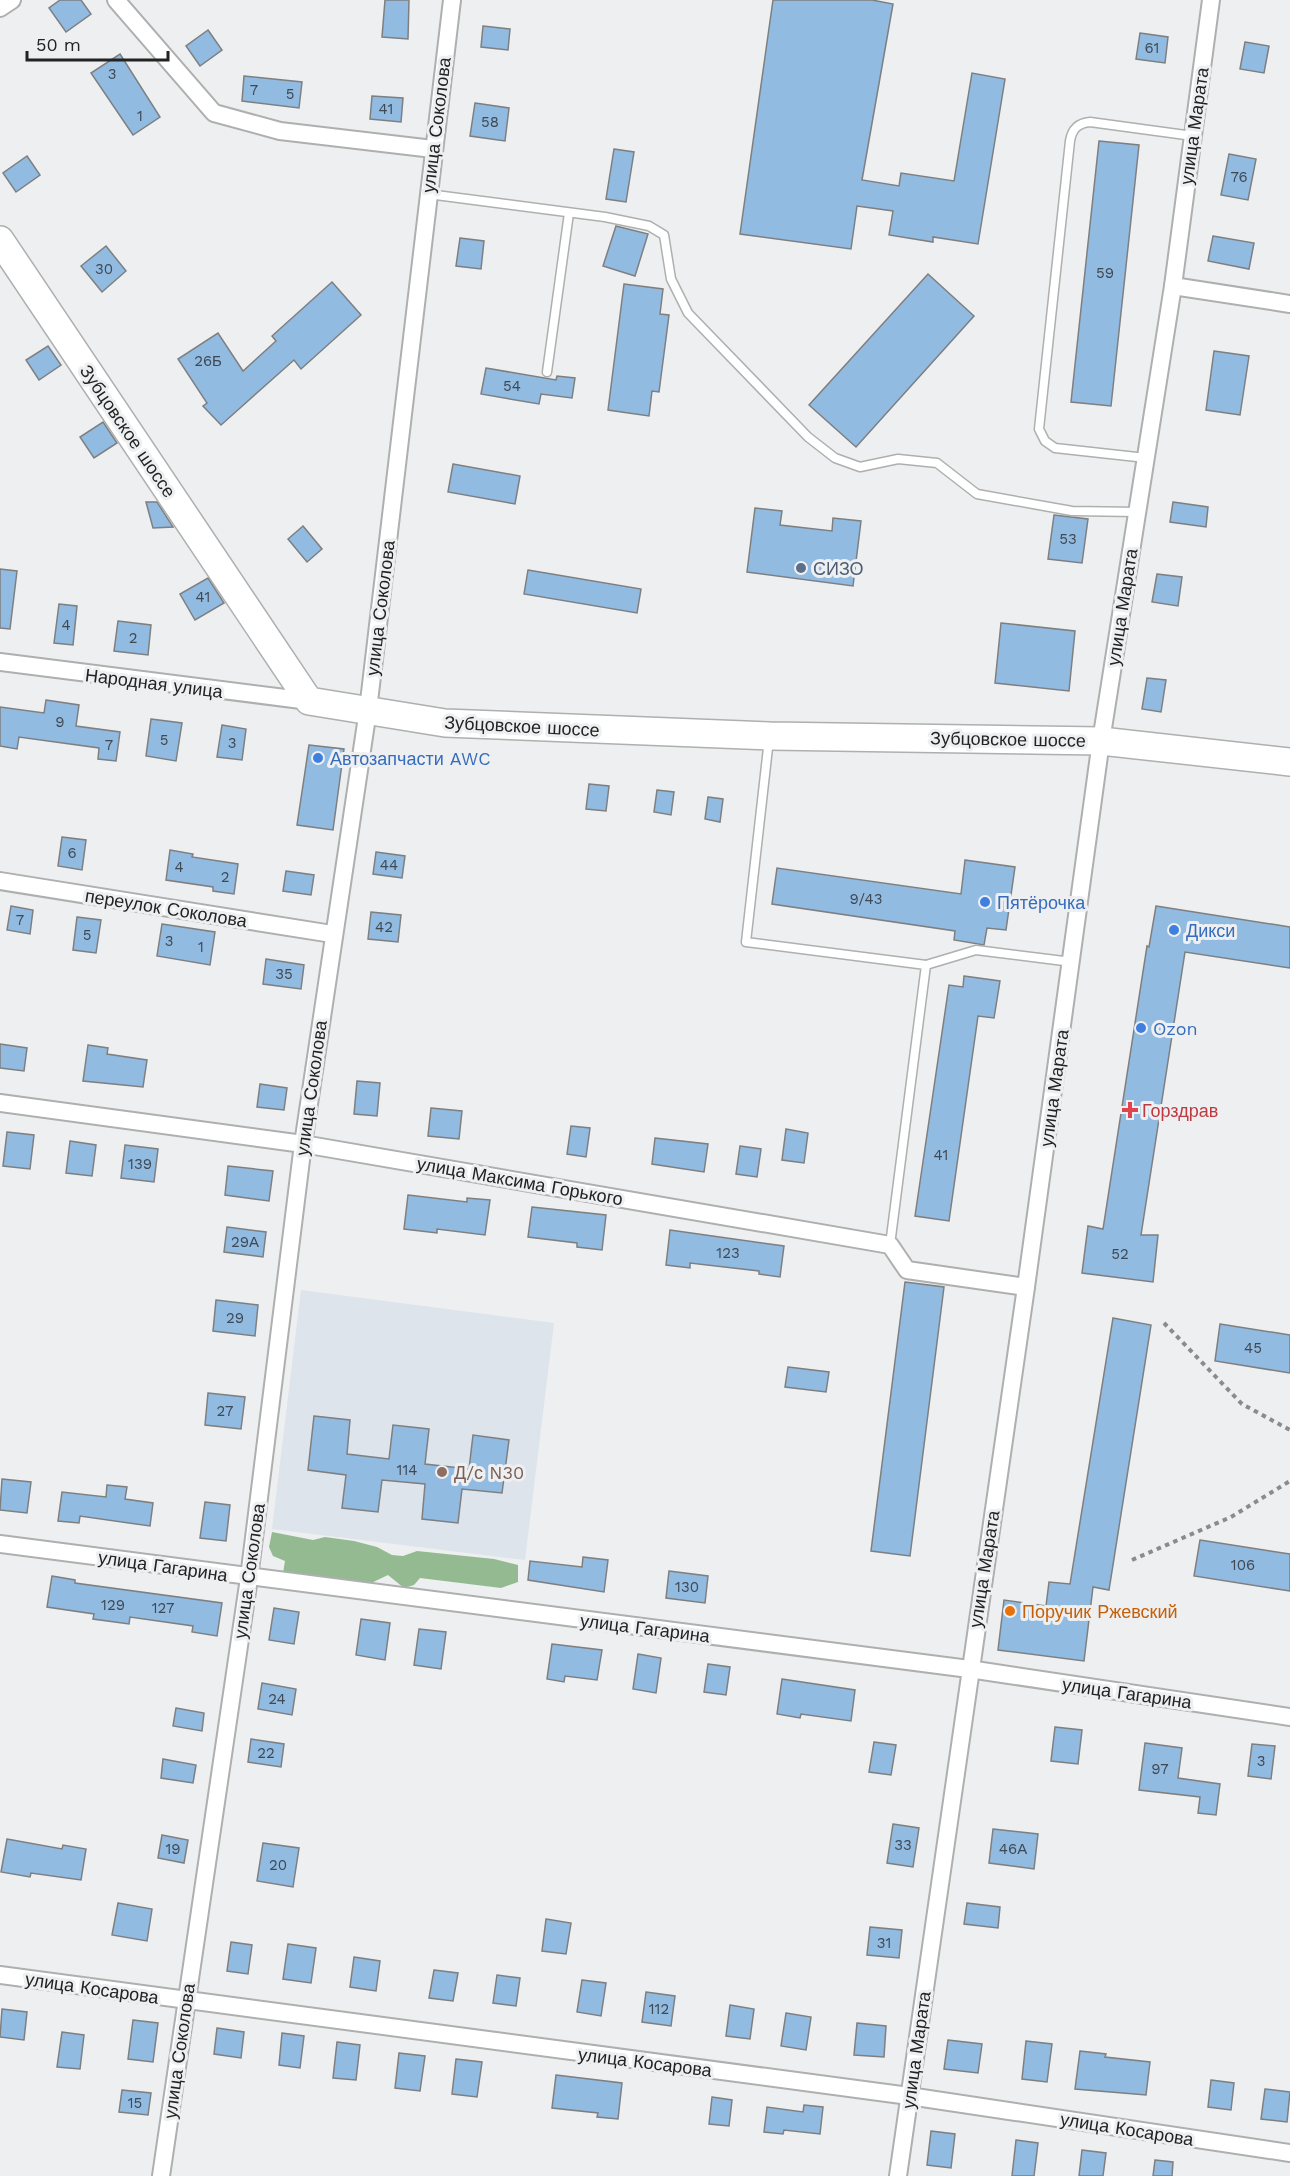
<svg xmlns="http://www.w3.org/2000/svg" width="1290" height="2176" viewBox="0 0 1290 2176" font-family="'Work Sans',sans-serif">
<style>
.built{fill:#dde4eb}
.forest{fill:#94ba91}
.building{fill:#92bbe2;stroke:#7e7f80;stroke-width:1.5}
.lines{fill:none;stroke-linecap:round;stroke-linejoin:round}
.service-casing{stroke:#aeafaf;stroke-width:11}
.minor-casing{stroke:#aeafaf;stroke-width:20}
.primary-casing{stroke:#aeafaf;stroke-width:30}
.path{stroke:#8a8b8b;stroke-width:4;stroke-dasharray:4.5 4.5;stroke-linecap:butt}
.service{stroke:#fff;stroke-width:8}
.minor{stroke:#fff;stroke-width:16}
.primary{stroke:#fff;stroke-width:27}
.service-dot{fill:#5c6f8a;stroke:#eeeff0;stroke-width:2}
.shop-dot{fill:#3f7fe0;stroke:#eeeff0;stroke-width:2}
.health-dot{fill:#e0444e;stroke:#eeeff0;stroke-width:2}
.education-dot{fill:#8d6e63;stroke:#eeeff0;stroke-width:2}
.food-dot{fill:#e8710a;stroke:#eeeff0;stroke-width:2}
.labels{text-anchor:middle;dominant-baseline:central;stroke-width:6;stroke-linejoin:round;paint-order:stroke}
.number-label{font-size:15px;fill:#3f4953}
.street-label{font-size:18px;fill:#232323;stroke:#eeeff0}
.service-label{font-size:18px;fill:#4e5e75;stroke:#eeeff0;text-anchor:start}
.shop-label{font-size:18px;fill:#366cbe;stroke:#eeeff0;text-anchor:start}
.health-label{font-size:18px;fill:#be3a42;stroke:#eeeff0;text-anchor:start}
.education-label{font-size:18px;fill:#785e54;stroke:#eeeff0;text-anchor:start}
.food-label{font-size:18px;fill:#c56008;stroke:#eeeff0;text-anchor:start}
</style>
<rect width="100%" height="100%" fill="#eeeff0"/>
<path class="built" d="M 301,1290 L 554,1323 L 525,1560 L 272,1529 Z"/>
<path class="forest" d="M 272,1532 L 313,1540 L 325,1537 L 354,1541 L 377,1547 L 392,1555 L 403,1556 L 417,1551 L 494,1559 L 518,1565 L 518,1582 L 501,1588 L 420,1578 L 414,1585 L 404,1588 L 388,1575 L 367,1585 L 283,1573 L 285,1561 L 273,1556 L 269,1547 Z"/>
<g class="building">
<path d="M 60,0 L 81,0 L 91,14 L 66,32 L 49,8 Z"/>
<path d="M 385,0 L 409,0 L 408,39 L 382,37 Z"/>
<path d="M 773,0 L 872,0 L 893,4 L 862,180 L 899,186 L 901,173 L 954,181 L 972,73 L 1005,79 L 978,244 L 933,237 L 933,242 L 889,235 L 893,211 L 857,206 L 851,249 L 740,234 Z"/>
<path d="M 483,26 L 510,29 L 508,50 L 481,47 Z"/>
<path d="M 208,30 L 222,50 L 200,66 L 186,46 Z"/>
<path d="M 1140,33 L 1168,37 L 1165,63 L 1136,59 Z"/>
<path d="M 1245,42 L 1269,46 L 1264,73 L 1240,69 Z"/>
<path d="M 120,54 L 160,117 L 133,135 L 91,73 Z"/>
<path d="M 244,76 L 302,82 L 299,108 L 242,101 Z"/>
<path d="M 372,96 L 403,98 L 401,122 L 370,119 Z"/>
<path d="M 475,103 L 509,108 L 505,141 L 470,136 Z"/>
<path d="M 1099,141 L 1139,145 L 1111,406 L 1071,402 Z"/>
<path d="M 614,149 L 634,152 L 626,202 L 606,199 Z"/>
<path d="M 1229,154 L 1256,159 L 1248,200 L 1221,195 Z"/>
<path d="M 27,156 L 40,175 L 16,192 L 3,173 Z"/>
<path d="M 616,226 L 648,234 L 635,276 L 603,266 Z"/>
<path d="M 1213,236 L 1254,243 L 1249,269 L 1208,261 Z"/>
<path d="M 460,238 L 484,241 L 481,269 L 456,266 Z"/>
<path d="M 106,246 L 126,271 L 102,292 L 81,266 Z"/>
<path d="M 928,274 L 974,316 L 856,447 L 809,405 Z"/>
<path d="M 332,282 L 361,315 L 301,369 L 294,360 L 221,425 L 203,406 L 207,403 L 178,359 L 218,333 L 243,371 L 276,341 L 272,336 Z"/>
<path d="M 624,284 L 663,289 L 660,314 L 669,315 L 659,392 L 652,391 L 649,416 L 608,410 Z"/>
<path d="M 48,346 L 61,365 L 39,380 L 26,360 Z"/>
<path d="M 1214,351 L 1249,356 L 1240,415 L 1206,410 Z"/>
<path d="M 486,368 L 556,380 L 557,376 L 575,378 L 572,398 L 541,394 L 539,404 L 481,394 Z"/>
<path d="M 103,422 L 117,443 L 94,458 L 80,437 Z"/>
<path d="M 453,464 L 520,476 L 515,504 L 448,492 Z"/>
<path d="M 146,502 L 157,502 L 173,527 L 153,528 Z"/>
<path d="M 1173,502 L 1208,507 L 1206,527 L 1170,522 Z"/>
<path d="M 755,508 L 782,511 L 780,525 L 832,531 L 833,518 L 861,521 L 853,586 L 747,572 Z"/>
<path d="M 1054,515 L 1088,519 L 1082,563 L 1048,559 Z"/>
<path d="M 303,526 L 322,549 L 307,562 L 288,539 Z"/>
<path d="M 0,569 L 17,571 L 10,629 L 0,628 Z"/>
<path d="M 528,570 L 641,589 L 637,613 L 524,594 Z"/>
<path d="M 1157,574 L 1182,577 L 1178,606 L 1152,602 Z"/>
<path d="M 208,578 L 224,603 L 195,620 L 180,594 Z"/>
<path d="M 59,604 L 77,606 L 73,645 L 54,643 Z"/>
<path d="M 118,621 L 151,625 L 148,655 L 114,651 Z"/>
<path d="M 1001,623 L 1075,631 L 1069,691 L 995,683 Z"/>
<path d="M 1147,678 L 1166,680 L 1161,712 L 1142,709 Z"/>
<path d="M 46,700 L 79,705 L 76,726 L 120,732 L 116,761 L 98,759 L 99,748 L 19,737 L 17,749 L 0,746 L 0,707 L 44,713 Z"/>
<path d="M 151,719 L 182,723 L 176,761 L 146,756 Z"/>
<path d="M 222,725 L 246,729 L 242,760 L 217,757 Z"/>
<path d="M 309,745 L 344,749 L 333,830 L 297,825 Z"/>
<path d="M 589,784 L 609,786 L 606,811 L 586,809 Z"/>
<path d="M 657,790 L 674,792 L 671,815 L 654,812 Z"/>
<path d="M 708,797 L 723,799 L 720,822 L 705,819 Z"/>
<path d="M 62,837 L 86,840 L 82,870 L 58,866 Z"/>
<path d="M 170,850 L 193,854 L 192,857 L 238,864 L 234,894 L 213,891 L 213,887 L 166,880 Z"/>
<path d="M 376,852 L 405,856 L 402,878 L 373,874 Z"/>
<path d="M 965,860 L 1015,867 L 1006,930 L 987,928 L 984,945 L 954,940 L 955,931 L 772,904 L 777,868 L 961,894 Z"/>
<path d="M 286,871 L 314,875 L 311,895 L 283,891 Z"/>
<path d="M 11,906 L 33,910 L 30,934 L 7,930 Z"/>
<path d="M 1156,906 L 1290,927 L 1290,968 L 1185,952 L 1141,1235 L 1158,1235 L 1153,1282 L 1082,1273 L 1088,1226 L 1103,1229 L 1147,946 L 1149,947 Z"/>
<path d="M 371,912 L 401,915 L 398,942 L 368,939 Z"/>
<path d="M 77,917 L 101,920 L 96,953 L 73,950 Z"/>
<path d="M 162,924 L 215,932 L 210,965 L 157,956 Z"/>
<path d="M 266,959 L 304,965 L 301,989 L 263,984 Z"/>
<path d="M 964,976 L 1000,981 L 994,1018 L 978,1016 L 949,1221 L 915,1216 L 949,985 L 963,987 Z"/>
<path d="M 0,1044 L 27,1048 L 24,1071 L 0,1068 Z"/>
<path d="M 88,1045 L 108,1048 L 107,1054 L 147,1060 L 143,1087 L 83,1081 Z"/>
<path d="M 357,1081 L 380,1083 L 377,1116 L 354,1114 Z"/>
<path d="M 260,1084 L 287,1088 L 284,1110 L 257,1107 Z"/>
<path d="M 431,1108 L 462,1111 L 459,1139 L 428,1136 Z"/>
<path d="M 571,1126 L 590,1128 L 586,1157 L 567,1154 Z"/>
<path d="M 786,1129 L 808,1133 L 804,1163 L 782,1160 Z"/>
<path d="M 7,1132 L 34,1135 L 30,1169 L 3,1166 Z"/>
<path d="M 655,1138 L 708,1144 L 704,1172 L 652,1164 Z"/>
<path d="M 70,1141 L 96,1145 L 92,1176 L 66,1173 Z"/>
<path d="M 125,1145 L 158,1149 L 154,1182 L 121,1178 Z"/>
<path d="M 740,1146 L 761,1149 L 757,1177 L 736,1174 Z"/>
<path d="M 228,1166 L 273,1171 L 269,1201 L 225,1195 Z"/>
<path d="M 408,1195 L 467,1202 L 467,1198 L 490,1200 L 485,1235 L 437,1229 L 437,1233 L 404,1229 Z"/>
<path d="M 532,1207 L 606,1215 L 602,1250 L 577,1247 L 577,1243 L 528,1237 Z"/>
<path d="M 227,1227 L 266,1232 L 263,1257 L 224,1252 Z"/>
<path d="M 670,1230 L 784,1246 L 780,1277 L 759,1274 L 759,1271 L 690,1263 L 690,1268 L 666,1265 Z"/>
<path d="M 905,1282 L 944,1287 L 910,1556 L 871,1551 Z"/>
<path d="M 216,1300 L 258,1305 L 255,1336 L 213,1331 Z"/>
<path d="M 1113,1318 L 1151,1325 L 1109,1590 L 1093,1587 L 1084,1661 L 998,1650 L 1004,1600 L 1046,1606 L 1049,1582 L 1070,1584 Z"/>
<path d="M 1220,1324 L 1290,1335 L 1290,1373 L 1215,1361 Z"/>
<path d="M 788,1367 L 829,1372 L 826,1392 L 785,1387 Z"/>
<path d="M 208,1393 L 245,1397 L 241,1429 L 205,1425 Z"/>
<path d="M 314,1416 L 350,1420 L 347,1454 L 389,1459 L 393,1425 L 429,1429 L 425,1464 L 469,1469 L 473,1435 L 509,1440 L 502,1493 L 462,1489 L 458,1523 L 422,1519 L 425,1484 L 382,1480 L 378,1512 L 342,1508 L 346,1475 L 308,1470 Z"/>
<path d="M 2,1479 L 31,1482 L 27,1513 L 0,1510 Z"/>
<path d="M 107,1485 L 127,1487 L 125,1499 L 153,1503 L 150,1526 L 80,1516 L 79,1523 L 58,1521 L 62,1492 L 106,1497 Z"/>
<path d="M 205,1502 L 230,1505 L 226,1541 L 200,1538 Z"/>
<path d="M 1200,1540 L 1290,1554 L 1290,1591 L 1194,1576 Z"/>
<path d="M 583,1557 L 608,1560 L 604,1592 L 528,1580 L 530,1561 L 582,1567 Z"/>
<path d="M 669,1571 L 708,1576 L 705,1603 L 666,1598 Z"/>
<path d="M 52,1576 L 75,1580 L 75,1583 L 222,1603 L 217,1636 L 192,1632 L 193,1626 L 130,1617 L 129,1624 L 93,1619 L 94,1614 L 47,1607 Z"/>
<path d="M 274,1608 L 299,1612 L 294,1644 L 269,1640 Z"/>
<path d="M 361,1619 L 390,1623 L 385,1660 L 356,1655 Z"/>
<path d="M 419,1629 L 446,1632 L 441,1669 L 414,1665 Z"/>
<path d="M 552,1644 L 602,1650 L 597,1680 L 565,1676 L 564,1682 L 547,1679 Z"/>
<path d="M 638,1654 L 661,1658 L 656,1693 L 633,1689 Z"/>
<path d="M 708,1664 L 730,1667 L 726,1695 L 704,1692 Z"/>
<path d="M 782,1679 L 855,1690 L 851,1721 L 801,1714 L 800,1718 L 777,1714 Z"/>
<path d="M 262,1683 L 296,1689 L 292,1715 L 258,1709 Z"/>
<path d="M 176,1708 L 204,1713 L 202,1731 L 173,1726 Z"/>
<path d="M 1055,1727 L 1082,1730 L 1078,1764 L 1051,1761 Z"/>
<path d="M 251,1739 L 284,1744 L 281,1767 L 248,1762 Z"/>
<path d="M 874,1742 L 896,1745 L 891,1775 L 869,1772 Z"/>
<path d="M 1145,1743 L 1182,1748 L 1178,1778 L 1220,1784 L 1216,1815 L 1198,1813 L 1200,1797 L 1139,1790 Z"/>
<path d="M 1252,1744 L 1275,1746 L 1271,1779 L 1248,1776 Z"/>
<path d="M 163,1759 L 196,1765 L 193,1783 L 161,1778 Z"/>
<path d="M 893,1824 L 919,1828 L 913,1867 L 887,1863 Z"/>
<path d="M 993,1829 L 1038,1834 L 1034,1869 L 989,1863 Z"/>
<path d="M 162,1835 L 188,1840 L 184,1863 L 158,1858 Z"/>
<path d="M 7,1839 L 62,1849 L 63,1845 L 86,1849 L 81,1880 L 31,1873 L 30,1877 L 1,1872 Z"/>
<path d="M 263,1843 L 299,1848 L 293,1887 L 257,1881 Z"/>
<path d="M 118,1903 L 152,1909 L 147,1941 L 112,1935 Z"/>
<path d="M 967,1903 L 1000,1907 L 998,1928 L 964,1924 Z"/>
<path d="M 546,1919 L 571,1923 L 566,1954 L 542,1951 Z"/>
<path d="M 870,1927 L 902,1930 L 899,1958 L 867,1955 Z"/>
<path d="M 231,1942 L 252,1945 L 248,1974 L 227,1971 Z"/>
<path d="M 288,1944 L 316,1948 L 311,1983 L 283,1979 Z"/>
<path d="M 354,1957 L 380,1961 L 376,1991 L 350,1987 Z"/>
<path d="M 434,1970 L 458,1973 L 453,2001 L 429,1998 Z"/>
<path d="M 497,1975 L 520,1978 L 516,2006 L 493,2003 Z"/>
<path d="M 582,1980 L 606,1983 L 601,2016 L 577,2012 Z"/>
<path d="M 646,1992 L 675,1996 L 671,2026 L 642,2022 Z"/>
<path d="M 730,2005 L 754,2009 L 750,2039 L 726,2036 Z"/>
<path d="M 2,2009 L 27,2012 L 24,2040 L 0,2037 Z"/>
<path d="M 786,2013 L 811,2017 L 806,2050 L 781,2046 Z"/>
<path d="M 133,2020 L 158,2023 L 153,2062 L 128,2059 Z"/>
<path d="M 857,2023 L 886,2026 L 884,2057 L 854,2055 Z"/>
<path d="M 217,2028 L 244,2032 L 241,2058 L 214,2054 Z"/>
<path d="M 62,2032 L 84,2035 L 80,2069 L 57,2067 Z"/>
<path d="M 282,2033 L 304,2036 L 300,2068 L 279,2065 Z"/>
<path d="M 948,2040 L 982,2044 L 978,2073 L 944,2069 Z"/>
<path d="M 1026,2041 L 1052,2044 L 1047,2082 L 1022,2079 Z"/>
<path d="M 337,2042 L 360,2045 L 356,2080 L 333,2078 Z"/>
<path d="M 1080,2051 L 1106,2054 L 1105,2057 L 1150,2062 L 1146,2095 L 1075,2089 Z"/>
<path d="M 399,2053 L 425,2056 L 420,2091 L 395,2088 Z"/>
<path d="M 456,2059 L 482,2062 L 477,2097 L 452,2094 Z"/>
<path d="M 556,2075 L 622,2083 L 618,2119 L 597,2117 L 598,2113 L 552,2108 Z"/>
<path d="M 1211,2080 L 1234,2083 L 1231,2110 L 1208,2107 Z"/>
<path d="M 1265,2089 L 1290,2092 L 1287,2122 L 1261,2119 Z"/>
<path d="M 122,2090 L 151,2093 L 148,2115 L 119,2112 Z"/>
<path d="M 712,2097 L 732,2100 L 729,2126 L 709,2124 Z"/>
<path d="M 804,2105 L 823,2107 L 820,2134 L 784,2130 L 783,2134 L 764,2132 L 767,2107 L 803,2112 Z"/>
<path d="M 931,2131 L 955,2134 L 951,2168 L 927,2165 Z"/>
<path d="M 1016,2140 L 1038,2143 L 1034,2176 L 1012,2176 Z"/>
<path d="M 1082,2150 L 1106,2153 L 1103,2176 L 1079,2176 Z"/>
<path d="M 1155,2160 L 1173,2162 L 1172,2176 L 1153,2176 Z"/>
</g>
<g class="lines">
<defs>
<g id="service">
<path d="M 428,194 L 605,217 L 649,226 L 664,235 L 671,279 L 688,313 L 808,437 L 835,458 L 860,467 L 898,459 L 937,463 L 977,494 L 1072,511 L 1137,512"/>
<path d="M 547,372 L 569,213"/>
<path d="M 1146,458 L 1055,448 L 1045,441 L 1039,429 L 1070,141 C 1072,129 1078,123 1090,122 L 1193,136"/>
<path d="M 769,739 L 746,942 L 926,965 L 890,1245"/>
<path d="M 926,965 L 976,950 L 1072,962"/>
</g>
<g id="minor">
<path d="M 116,0 L 214,113 L 280,131 L 433,149"/>
<path d="M 0,8 L 12,0"/>
<path d="M 1173,286 L 1290,304"/>
<path d="M 0,662 L 309,701"/>
<path d="M 0,881 L 332,934"/>
<path d="M 0,1103 L 303,1144 L 890,1245 L 907,1270 L 1026,1287"/>
<path d="M 0,1544 L 969,1669 L 1290,1717"/>
<path d="M 0,1975 L 909,2096 L 1290,2153"/>
<path d="M 161,2176 L 249,1578 L 303,1144 L 368,710 L 452,0"/>
<path d="M 898,2176 L 1026,1287 L 1101,741 L 1173,286 L 1211,0"/>
</g>
<path id="primary" d="M 0,240 L 309,701 L 445,723 L 770,736 L 1101,741 L 1290,762"/>
</defs>
<use href="#service" class="service-casing"/>
<use href="#minor" class="minor-casing"/>
<use href="#primary" class="primary-casing"/>
<g class="path">
<path d="M 1164,1323 L 1242,1404 L 1290,1430"/>
<path d="M 1132,1560 L 1231,1517 L 1290,1481"/>
</g>
<use href="#service" class="service"/>
<use href="#minor" class="minor"/>
<use href="#primary" class="primary"/>
</g>
<circle class="service-dot" cx="801" cy="568" r="6"/>
<g class="shop-dot">
<circle cx="318" cy="758" r="6"/>
<circle cx="985" cy="902" r="6"/>
<circle cx="1174" cy="930" r="6"/>
<circle cx="1141" cy="1028" r="6"/>
</g>
<path class="health-dot" d="M1127 1101h6v6h6v6h-6v6h-6v-6h-6v-6h6z"/>
<circle class="education-dot" cx="442" cy="1472" r="6"/>
<circle class="food-dot" cx="1010" cy="1611" r="6"/>
<g class="labels">
<g class="number-label">
<text x="1152" y="48">61</text>
<text x="112" y="74">3</text>
<text x="254" y="90">7</text>
<text x="290" y="94">5</text>
<text x="386" y="109">41</text>
<text x="140" y="116">1</text>
<text x="490" y="122">58</text>
<text x="1239" y="177">76</text>
<text x="104" y="269">30</text>
<text x="1105" y="273">59</text>
<text x="208" y="361">26Б</text>
<text x="512" y="386">54</text>
<text x="1068" y="539">53</text>
<text x="203" y="597">41</text>
<text x="66" y="625">4</text>
<text x="133" y="638">2</text>
<text x="60" y="722">9</text>
<text x="164" y="740">5</text>
<text x="232" y="743">3</text>
<text x="109" y="745">7</text>
<text x="72" y="853">6</text>
<text x="389" y="865">44</text>
<text x="179" y="867">4</text>
<text x="225" y="877">2</text>
<text x="866" y="899">9/43</text>
<text x="20" y="920">7</text>
<text x="384" y="927">42</text>
<text x="87" y="935">5</text>
<text x="169" y="941">3</text>
<text x="201" y="947">1</text>
<text x="284" y="974">35</text>
<text x="941" y="1155">41</text>
<text x="140" y="1164">139</text>
<text x="245" y="1242">29А</text>
<text x="728" y="1253">123</text>
<text x="1120" y="1254">52</text>
<text x="235" y="1318">29</text>
<text x="1253" y="1348">45</text>
<text x="225" y="1411">27</text>
<text x="407" y="1470">114</text>
<text x="1243" y="1565">106</text>
<text x="687" y="1587">130</text>
<text x="113" y="1605">129</text>
<text x="163" y="1608">127</text>
<text x="277" y="1699">24</text>
<text x="266" y="1753">22</text>
<text x="1261" y="1761">3</text>
<text x="1160" y="1769">97</text>
<text x="903" y="1845">33</text>
<text x="173" y="1849">19</text>
<text x="1013" y="1849">46А</text>
<text x="278" y="1865">20</text>
<text x="884" y="1943">31</text>
<text x="659" y="2009">112</text>
<text x="135" y="2103">15</text>
</g>
<g class="street-label">
<text transform="translate(436 125) rotate(-83)">улица Соколова</text>
<text transform="translate(1194 126) rotate(-82)">улица Марата</text>
<text transform="translate(128 431) rotate(56)">Зубцовское шоссе</text>
<text transform="translate(1122 607) rotate(-81)">улица Марата</text>
<text transform="translate(380 608) rotate(-83)">улица Соколова</text>
<text transform="translate(154 683) rotate(7)">Народная улица</text>
<text transform="translate(522 726) rotate(3)">Зубцовское шоссе</text>
<text transform="translate(1008 739) rotate(1)">Зубцовское шоссе</text>
<text transform="translate(166 908) rotate(9)">переулок Соколова</text>
<text transform="translate(311 1088) rotate(-82)">улица Соколова</text>
<text transform="translate(1054 1088) rotate(-82)">улица Марата</text>
<text transform="translate(520 1181) rotate(10)">улица Максима Горького</text>
<text transform="translate(163 1566) rotate(8)">улица Гагарина</text>
<text transform="translate(984 1569) rotate(-81)">улица Марата</text>
<text transform="translate(249 1571) rotate(-82)">улица Соколова</text>
<text transform="translate(645 1628) rotate(7)">улица Гагарина</text>
<text transform="translate(1127 1693) rotate(8)">улица Гагарина</text>
<text transform="translate(92 1988) rotate(8)">улица Косарова</text>
<text transform="translate(916 2050) rotate(-82)">улица Марата</text>
<text transform="translate(179 2051) rotate(-82)">улица Соколова</text>
<text transform="translate(645 2062) rotate(7)">улица Косарова</text>
<text transform="translate(1127 2129) rotate(9)">улица Косарова</text>
</g>
<g class="service-label">
<text x="813" y="568">СИЗО</text>
</g>
<g class="shop-label">
<text x="330" y="758">Автозапчасти AWC</text>
<text x="997" y="902">Пятёрочка</text>
<text x="1186" y="930">Дикси</text>
<text x="1153" y="1028">Ozon</text>
</g>
<g class="health-label">
<text x="1142" y="1110">Горздрав</text>
</g>
<g class="education-label">
<text x="454" y="1472">Д/с N30</text>
</g>
<g class="food-label">
<text x="1022" y="1611">Поручик Ржевский</text>
</g>
</g>
<path d="M27 51v9h141v-9" fill="none" stroke="#232323" stroke-width="3"/>
<text x="36" y="51" font-size="18" fill="#232323" stroke="#eeeff0" stroke-width="4.5" paint-order="stroke">50 m</text>
</svg>
